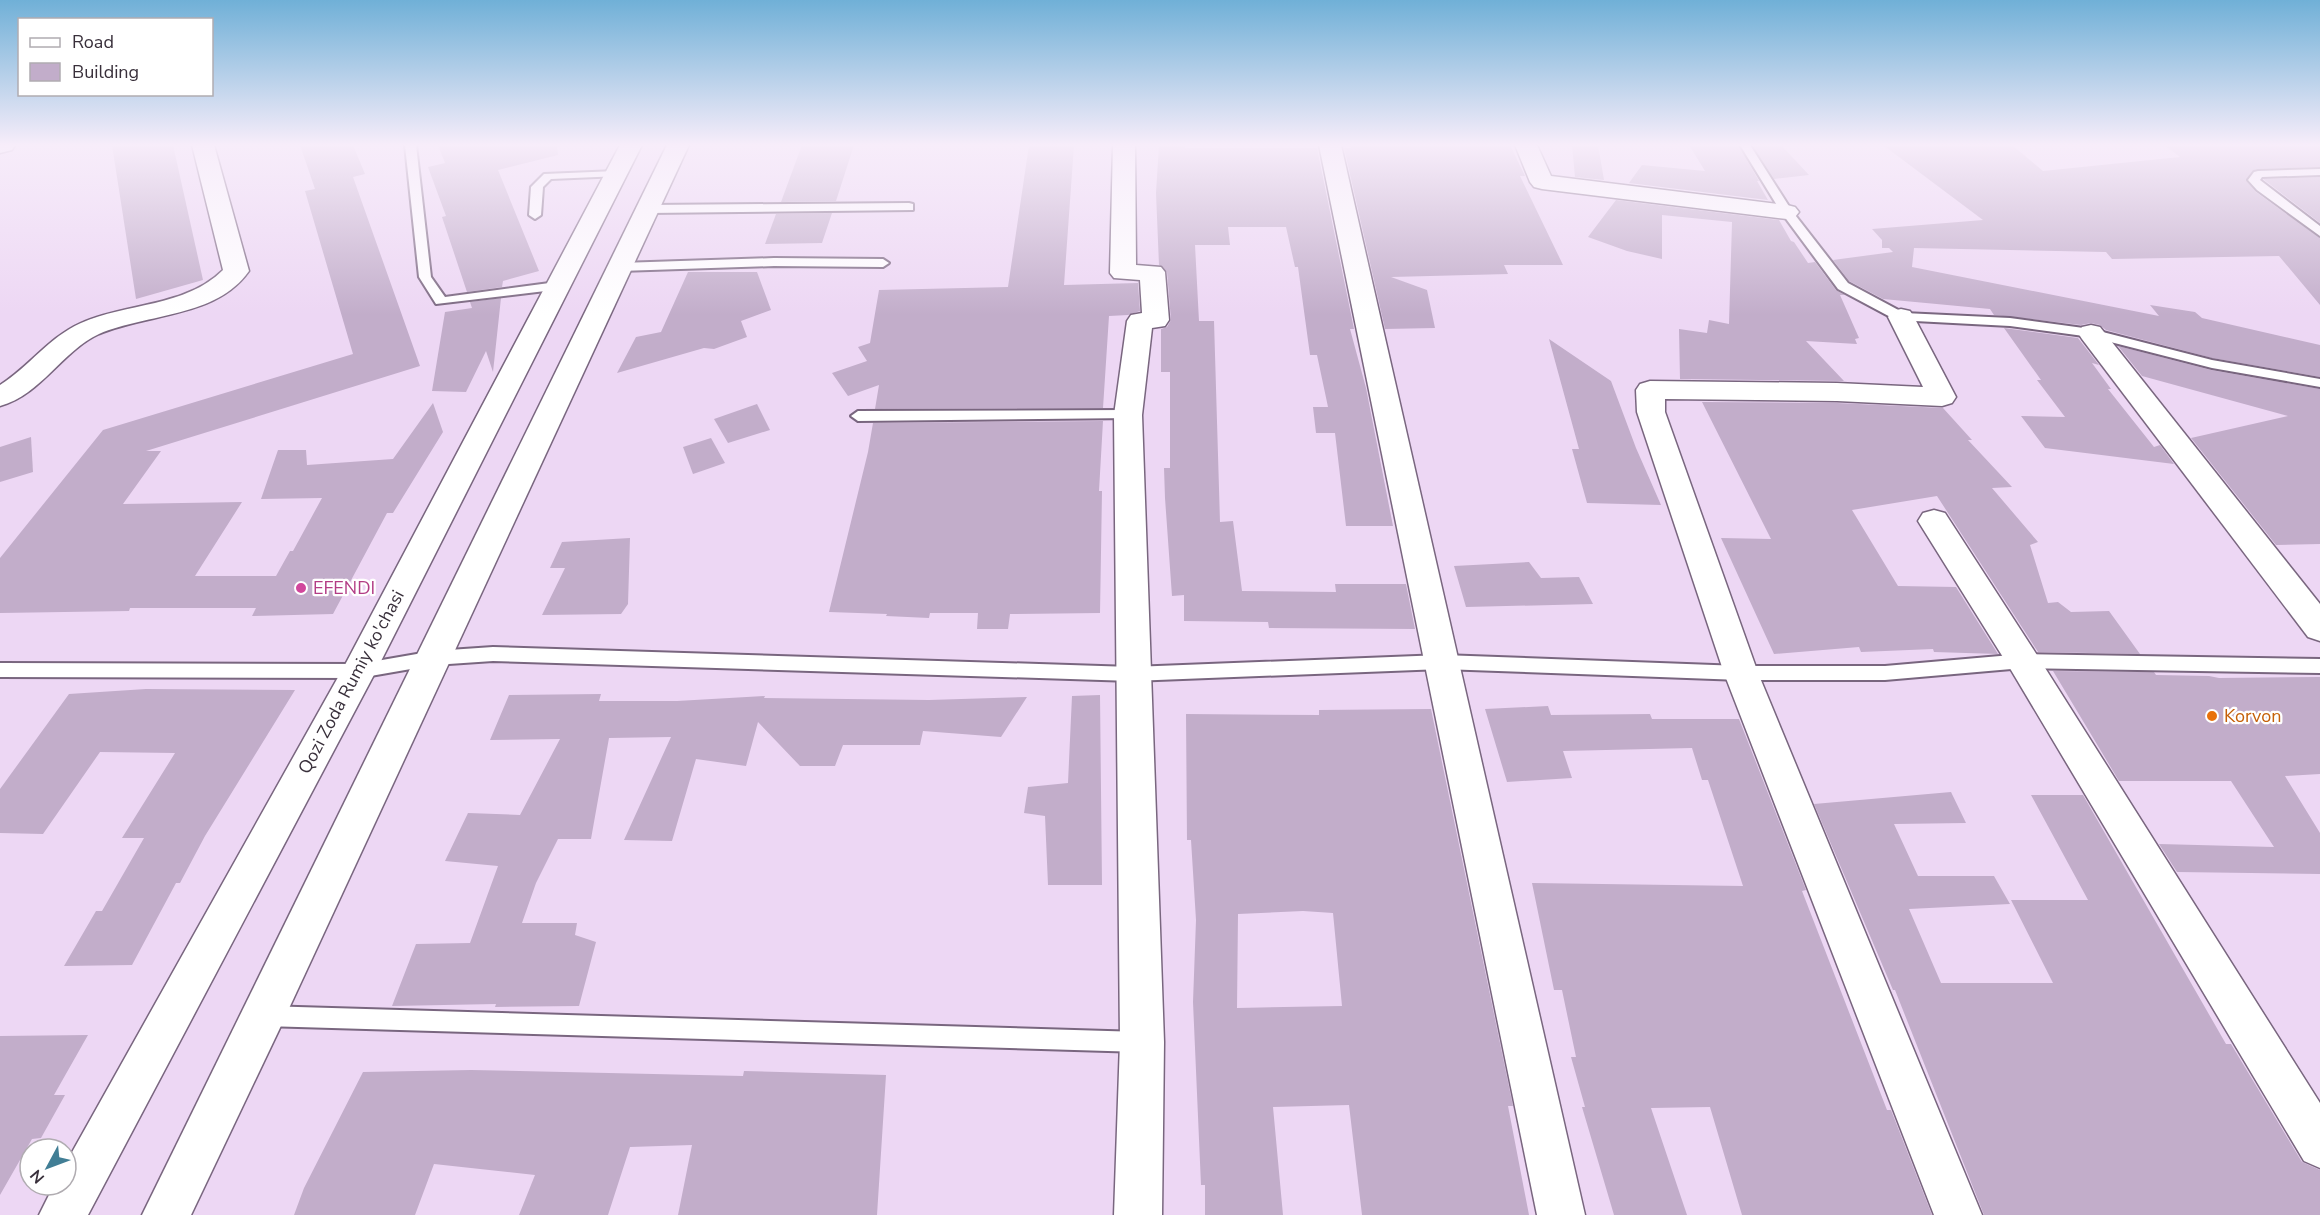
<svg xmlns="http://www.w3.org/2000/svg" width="2320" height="1215" viewBox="0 0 2320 1215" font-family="'Nunito Sans',sans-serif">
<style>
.building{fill:#c2adca;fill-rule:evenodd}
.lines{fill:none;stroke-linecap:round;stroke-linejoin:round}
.lane-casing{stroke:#79667f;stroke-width:4}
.street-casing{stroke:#79667f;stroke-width:3}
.secondary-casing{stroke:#79667f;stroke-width:3}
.lane{fill:#fff;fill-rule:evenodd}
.street{fill:#fff;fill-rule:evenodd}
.secondary{fill:#fff;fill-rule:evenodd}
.hotel-dot{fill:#d1479c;stroke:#fff;stroke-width:2}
.food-dot{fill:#e8710a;stroke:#fff;stroke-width:2}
.labels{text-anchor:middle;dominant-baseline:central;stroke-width:4.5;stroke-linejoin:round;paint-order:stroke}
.hotel-label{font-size:18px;fill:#b23c85;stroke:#fff;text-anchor:start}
.street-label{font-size:18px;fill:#39303b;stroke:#fff}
.food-label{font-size:18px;fill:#c56008;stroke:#fff;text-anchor:start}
</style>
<rect width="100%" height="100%" fill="#edd7f4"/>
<g class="building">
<path d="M 112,145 L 173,145 L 203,280 L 136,299 Z"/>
<path d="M 300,145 L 353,145 L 365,174 L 353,177 L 420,366 L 146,451 L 161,451 L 123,504 L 242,502 L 195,576 L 276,576 L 290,551 L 293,551 L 322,498 L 261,499 L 278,450 L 306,450 L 307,465 L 393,459 L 433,403 L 443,432 L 393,513 L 387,513 L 333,614 L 252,616 L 256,608 L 130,608 L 129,611 L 0,613 L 0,558 L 103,430 L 353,354 L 305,191 L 315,189 Z"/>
<path d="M 438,145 L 557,145 L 558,155 L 498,170 L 539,271 L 503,281 L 502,287 L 467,292 L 442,217 L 446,216 L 428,167 L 445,163 Z"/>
<path d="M 802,145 L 854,145 L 836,201 L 781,202 Z"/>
<path d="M 1029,145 L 1074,145 L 1064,285 L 1138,283 L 1140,311 L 1128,315 L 1109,316 L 1103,408 L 875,409 L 879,385 L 848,396 L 832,373 L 867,361 L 858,347 L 870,343 L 879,290 L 1008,287 Z"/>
<path d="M 1159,145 L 1185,145 L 1185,148 L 1317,148 L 1354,329 L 1350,329 L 1366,388 L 1393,526 L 1346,526 L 1335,433 L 1316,433 L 1313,407 L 1328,407 L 1317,355 L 1310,355 L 1298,267 L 1295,267 L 1286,227 L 1228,227 L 1230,245 L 1195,245 L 1199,321 L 1214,321 L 1220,522 L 1233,521 L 1242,591 L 1336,592 L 1335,584 L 1406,584 L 1415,629 L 1269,628 L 1268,622 L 1184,621 L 1184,595 L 1172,596 L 1165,498 L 1164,468 L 1170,468 L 1170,372 L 1161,372 L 1161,329 L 1167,327 L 1171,320 L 1167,272 L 1159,265 L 1156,193 Z"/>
<path d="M 1350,145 L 1510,145 L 1525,176 L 1520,176 L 1563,265 L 1504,265 L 1508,274 L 1391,277 L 1427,290 L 1435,328 L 1385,329 L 1344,148 L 1351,148 Z"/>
<path d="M 1572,145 L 1598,145 L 1604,180 L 1575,177 Z"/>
<path d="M 1689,145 L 1738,145 L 1759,181 L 1757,181 L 1768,200 L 1629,183 L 1642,165 L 1705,171 Z"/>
<path d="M 1752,145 L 1781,145 L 1809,175 L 1774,179 Z"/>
<path d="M 1883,145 L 2012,145 L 2043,171 L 2180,157 L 2164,145 L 2320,145 L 2320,167 L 2257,169 L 2252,171 L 2246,180 L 2256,192 L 2320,238 L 2320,305 L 2279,256 L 2112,259 L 2106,252 L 1914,248 L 1912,267 L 2159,316 L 2150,305 L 2195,312 L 2202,318 L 2320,345 L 2320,377 L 2212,358 L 2106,330 L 2100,325 L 2091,323 L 2081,325 L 1994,315 L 1990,309 L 1883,299 L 1849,281 L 1833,260 L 1893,252 L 1889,248 L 1882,248 L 1882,240 L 1872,229 L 1983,220 Z"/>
<path d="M 2320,177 L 2320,223 L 2263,179 Z"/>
<path d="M 1616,200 L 1779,220 L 1791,241 L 1794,242 L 1808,263 L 1815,262 L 1836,290 L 1845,295 L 1840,295 L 1859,338 L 1855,339 L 1857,344 L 1806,341 L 1844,381 L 1680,379 L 1679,329 L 1707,333 L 1709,320 L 1729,324 L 1732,222 L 1662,215 L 1662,259 L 1627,251 L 1588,237 Z"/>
<path d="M 832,213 L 822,243 L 765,244 L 776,214 Z"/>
<path d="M 688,272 L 757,272 L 771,310 L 741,321 L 747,337 L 714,349 L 704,348 L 617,373 L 636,337 L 661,332 Z"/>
<path d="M 501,298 L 493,372 L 486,351 L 466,392 L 432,391 L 445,312 L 472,308 L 470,302 Z"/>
<path d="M 2004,328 L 2078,338 L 2099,365 L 2092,363 L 2111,389 L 2108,389 L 2154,447 L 2160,445 L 2174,464 L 2045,448 L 2021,416 L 2065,417 L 2037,380 L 2041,380 Z"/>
<path d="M 1549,339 L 1611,381 L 1636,448 L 1661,505 L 1587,503 L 1572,449 L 1579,449 Z"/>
<path d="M 2118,346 L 2211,370 L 2320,389 L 2320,544 L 2276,545 L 2191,438 L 2288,416 L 2142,376 Z"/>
<path d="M 1702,402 L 1837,403 L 1943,408 L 1972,440 L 1968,440 L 2012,487 L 1992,488 L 2038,542 L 2030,545 L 2048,603 L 2058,602 L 2071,612 L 2109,611 L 2140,654 L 2038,652 L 1937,496 L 1852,510 L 1898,586 L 1956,587 L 1998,654 L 1934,652 L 1933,649 L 1861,652 L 1859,647 L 1774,654 L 1721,538 L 1771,539 Z"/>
<path d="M 757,404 L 770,430 L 728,443 L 714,419 Z"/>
<path d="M 1103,421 L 1099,491 L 1102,491 L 1100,613 L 1010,614 L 1008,629 L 977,629 L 978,613 L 930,613 L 929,618 L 886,616 L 887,614 L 829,612 L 868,452 L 873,423 Z"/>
<path d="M 31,437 L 33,472 L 0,482 L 0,447 Z"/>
<path d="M 711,438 L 725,463 L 693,474 L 683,447 Z"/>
<path d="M 630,538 L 628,604 L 621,614 L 542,615 L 565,568 L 550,568 L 562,542 Z"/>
<path d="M 1529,562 L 1541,578 L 1579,577 L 1593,604 L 1466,607 L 1454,566 Z"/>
<path d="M 2053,671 L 2154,672 L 2156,675 L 2209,676 L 2219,678 L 2320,677 L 2320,774 L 2285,776 L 2320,833 L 2320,874 L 2177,872 L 2159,844 L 2274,847 L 2231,781 L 2119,781 Z"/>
<path d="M 146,689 L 295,690 L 205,836 L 180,883 L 176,883 L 132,965 L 64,966 L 96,911 L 102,911 L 144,838 L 122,838 L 175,753 L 100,752 L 43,834 L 0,833 L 0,789 L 69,694 Z"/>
<path d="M 601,694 L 599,701 L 677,701 L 765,696 L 764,698 L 929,700 L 1027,697 L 1001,737 L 923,731 L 920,745 L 843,745 L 835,766 L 800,766 L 758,722 L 746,766 L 696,759 L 672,841 L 624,840 L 671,737 L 609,738 L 591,839 L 558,839 L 536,883 L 522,923 L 577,923 L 575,935 L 596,942 L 579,1006 L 495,1007 L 496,1004 L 392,1006 L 416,944 L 470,943 L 498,866 L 445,861 L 468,813 L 520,815 L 560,739 L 490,740 L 509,695 Z"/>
<path d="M 1100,695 L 1102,885 L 1048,885 L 1045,816 L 1024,813 L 1028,787 L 1068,783 L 1072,696 Z"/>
<path d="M 1548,706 L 1551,715 L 1650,714 L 1652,719 L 1739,719 L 1806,890 L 1802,891 L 1887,1110 L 1891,1110 L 1932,1215 L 1742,1215 L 1710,1107 L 1651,1108 L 1687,1215 L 1614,1215 L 1582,1107 L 1585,1107 L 1571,1057 L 1576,1057 L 1562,990 L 1554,990 L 1532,883 L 1743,886 L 1708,780 L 1702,780 L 1692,748 L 1563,751 L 1572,778 L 1507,782 L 1485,709 Z"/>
<path d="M 1431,709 L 1513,1106 L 1508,1106 L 1529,1215 L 1362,1215 L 1349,1105 L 1273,1107 L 1283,1215 L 1205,1215 L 1205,1185 L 1201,1185 L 1193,1002 L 1196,920 L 1191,840 L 1187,840 L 1186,714 L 1319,715 L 1319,710 ZM 1303,911 L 1333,913 L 1342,1006 L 1237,1008 L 1238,914 Z"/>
<path d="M 1951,792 L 1966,823 L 1894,824 L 1918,876 L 1994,876 L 2010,904 L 1909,909 L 1941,983 L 2053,983 L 2011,900 L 2088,900 L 2031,795 L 2083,795 L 2226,1044 L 2231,1044 L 2302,1162 L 2320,1170 L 2320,1215 L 1984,1215 L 1895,990 L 1893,990 L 1814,804 Z"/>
<path d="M 88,1035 L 54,1095 L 65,1095 L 41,1138 L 32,1139 L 0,1195 L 0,1036 Z"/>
<path d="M 471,1070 L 743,1076 L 744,1071 L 886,1075 L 877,1215 L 678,1215 L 692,1145 L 630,1147 L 608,1215 L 519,1215 L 535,1175 L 434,1164 L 415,1215 L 294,1215 L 304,1188 L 363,1072 Z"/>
</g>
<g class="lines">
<defs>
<g id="lane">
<path d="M 405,145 L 416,145 L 431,277 L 445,297 L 557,282 L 562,283 L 563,286 L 562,289 L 436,304 L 419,277 Z"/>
<path d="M 1740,145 L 1750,145 L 1792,211 L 1848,283 L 1904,313 L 2010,318 L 2091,329 L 2212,360 L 2320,379 L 2320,387 L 2212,368 L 2091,337 L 2010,326 L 1896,320 L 1838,289 L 1781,212 Z"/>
<path d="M 2320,169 L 2320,175 L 2262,177 L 2260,180 L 2320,226 L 2320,236 L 2257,190 L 2248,180 L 2254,172 L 2258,171 Z"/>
<path d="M 616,171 L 622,174 L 620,176 L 551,179 L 543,187 L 541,215 L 535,219 L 529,215 L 531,187 L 544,174 Z"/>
<path d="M 909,203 L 913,204 L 913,210 L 648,213 L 642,209 L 648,205 Z"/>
<path d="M 774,258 L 883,259 L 889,263 L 883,267 L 774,266 L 620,271 L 614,267 L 620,263 Z"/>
<path d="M 1128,410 L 1135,415 L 1133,418 L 858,421 L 851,416 L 858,411 Z"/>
<path d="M 493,647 L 1132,667 L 1442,655 L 1741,666 L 1885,666 L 2023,654 L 2320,659 L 2320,673 L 2023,668 L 1885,680 L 1741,680 L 1442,669 L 1132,681 L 493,661 L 434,665 L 359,678 L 0,677 L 0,663 L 359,664 L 434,651 Z"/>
<path d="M 264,1006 L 1141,1032 L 1149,1035 L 1152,1042 L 1149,1049 L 1141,1052 L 264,1026 L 257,1023 L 253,1016 L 257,1009 Z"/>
</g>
<g id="street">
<path d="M 0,145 L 15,145 L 12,150 L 0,153 Z"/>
<path d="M 192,145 L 214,145 L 249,271 C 216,318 148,313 99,334 C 62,351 41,395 0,406 L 0,385 C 29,367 49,337 81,323 C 126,303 186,307 223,270 Z"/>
<path d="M 1113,145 L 1135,145 L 1136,265 L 1161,267 L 1165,272 L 1169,320 L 1165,326 L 1152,328 L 1142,415 L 1164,1042 L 1162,1215 L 1114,1215 L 1120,1042 L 1114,415 L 1127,321 L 1131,315 L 1142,313 L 1140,280 L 1114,278 L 1110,273 Z"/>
<path d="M 1319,145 L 1341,145 L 1585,1215 L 1537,1215 Z"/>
<path d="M 1515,145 L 1537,145 L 1551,176 L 1787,205 L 1795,207 L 1799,212 L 1795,217 L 1787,219 L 1542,189 L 1534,187 L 1530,182 Z"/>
<path d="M 1901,309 L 1910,311 L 1914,317 L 1956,397 L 1952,403 L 1942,406 L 1837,401 L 1665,399 L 1665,412 L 1758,673 L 1982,1215 L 1934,1215 L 1724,673 L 1637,412 L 1636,390 L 1640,384 L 1650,381 L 1837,383 L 1923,387 L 1888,317 L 1892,311 Z"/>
<path d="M 2091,325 L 2100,327 L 2320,604 L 2320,641 L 2308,637 L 2082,339 L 2078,333 L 2082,327 Z"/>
<path d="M 1934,510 L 1945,513 L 2035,652 L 2320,1103 L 2320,1168 L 2304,1161 L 2011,670 L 1918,521 L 1923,513 Z"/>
</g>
<g id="secondary">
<path d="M 620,145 L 642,145 L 376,671 L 88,1215 L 39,1215 L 54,1185 L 66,1185 L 66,1163 L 346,663 Z"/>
<path d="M 667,145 L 689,145 L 279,1030 L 191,1215 L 142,1215 Z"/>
</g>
</defs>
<use href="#lane" class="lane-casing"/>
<use href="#street" class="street-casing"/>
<use href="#secondary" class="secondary-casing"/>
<use href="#lane" class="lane"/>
<use href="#street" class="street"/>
<use href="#secondary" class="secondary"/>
</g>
<linearGradient id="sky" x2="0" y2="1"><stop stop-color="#70b0d7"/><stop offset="0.46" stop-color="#f7edfa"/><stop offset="1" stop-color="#f7edfa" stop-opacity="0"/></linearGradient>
<rect width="2320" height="315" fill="url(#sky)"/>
<circle class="hotel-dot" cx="301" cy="588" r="6"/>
<circle class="food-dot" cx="2212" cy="716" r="6"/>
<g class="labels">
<g class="hotel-label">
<text x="313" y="588">EFENDI</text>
</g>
<g class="street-label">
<text transform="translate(351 682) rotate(-62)">Qozi Zoda Rumiy ko'chasi</text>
</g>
<g class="food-label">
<text x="2224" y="716">Korvon</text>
</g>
</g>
<rect x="18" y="18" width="195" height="78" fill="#ffffff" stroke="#b0acb1" stroke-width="1.5"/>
<rect x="30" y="38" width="30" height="9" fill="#ffffff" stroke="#b0acb1" stroke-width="1.5"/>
<text x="72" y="48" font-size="18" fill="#39303b">Road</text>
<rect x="30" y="63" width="30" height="18" fill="#c2adca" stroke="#b0acb1" stroke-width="1.5"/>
<text x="72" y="78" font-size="18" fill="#39303b">Building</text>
<g transform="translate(48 1167) rotate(229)"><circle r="28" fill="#ffffff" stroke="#b0acb1" stroke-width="1.5"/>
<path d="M0-4.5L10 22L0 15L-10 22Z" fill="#417e95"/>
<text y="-9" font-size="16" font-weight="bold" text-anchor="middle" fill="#39303b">N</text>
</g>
</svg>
